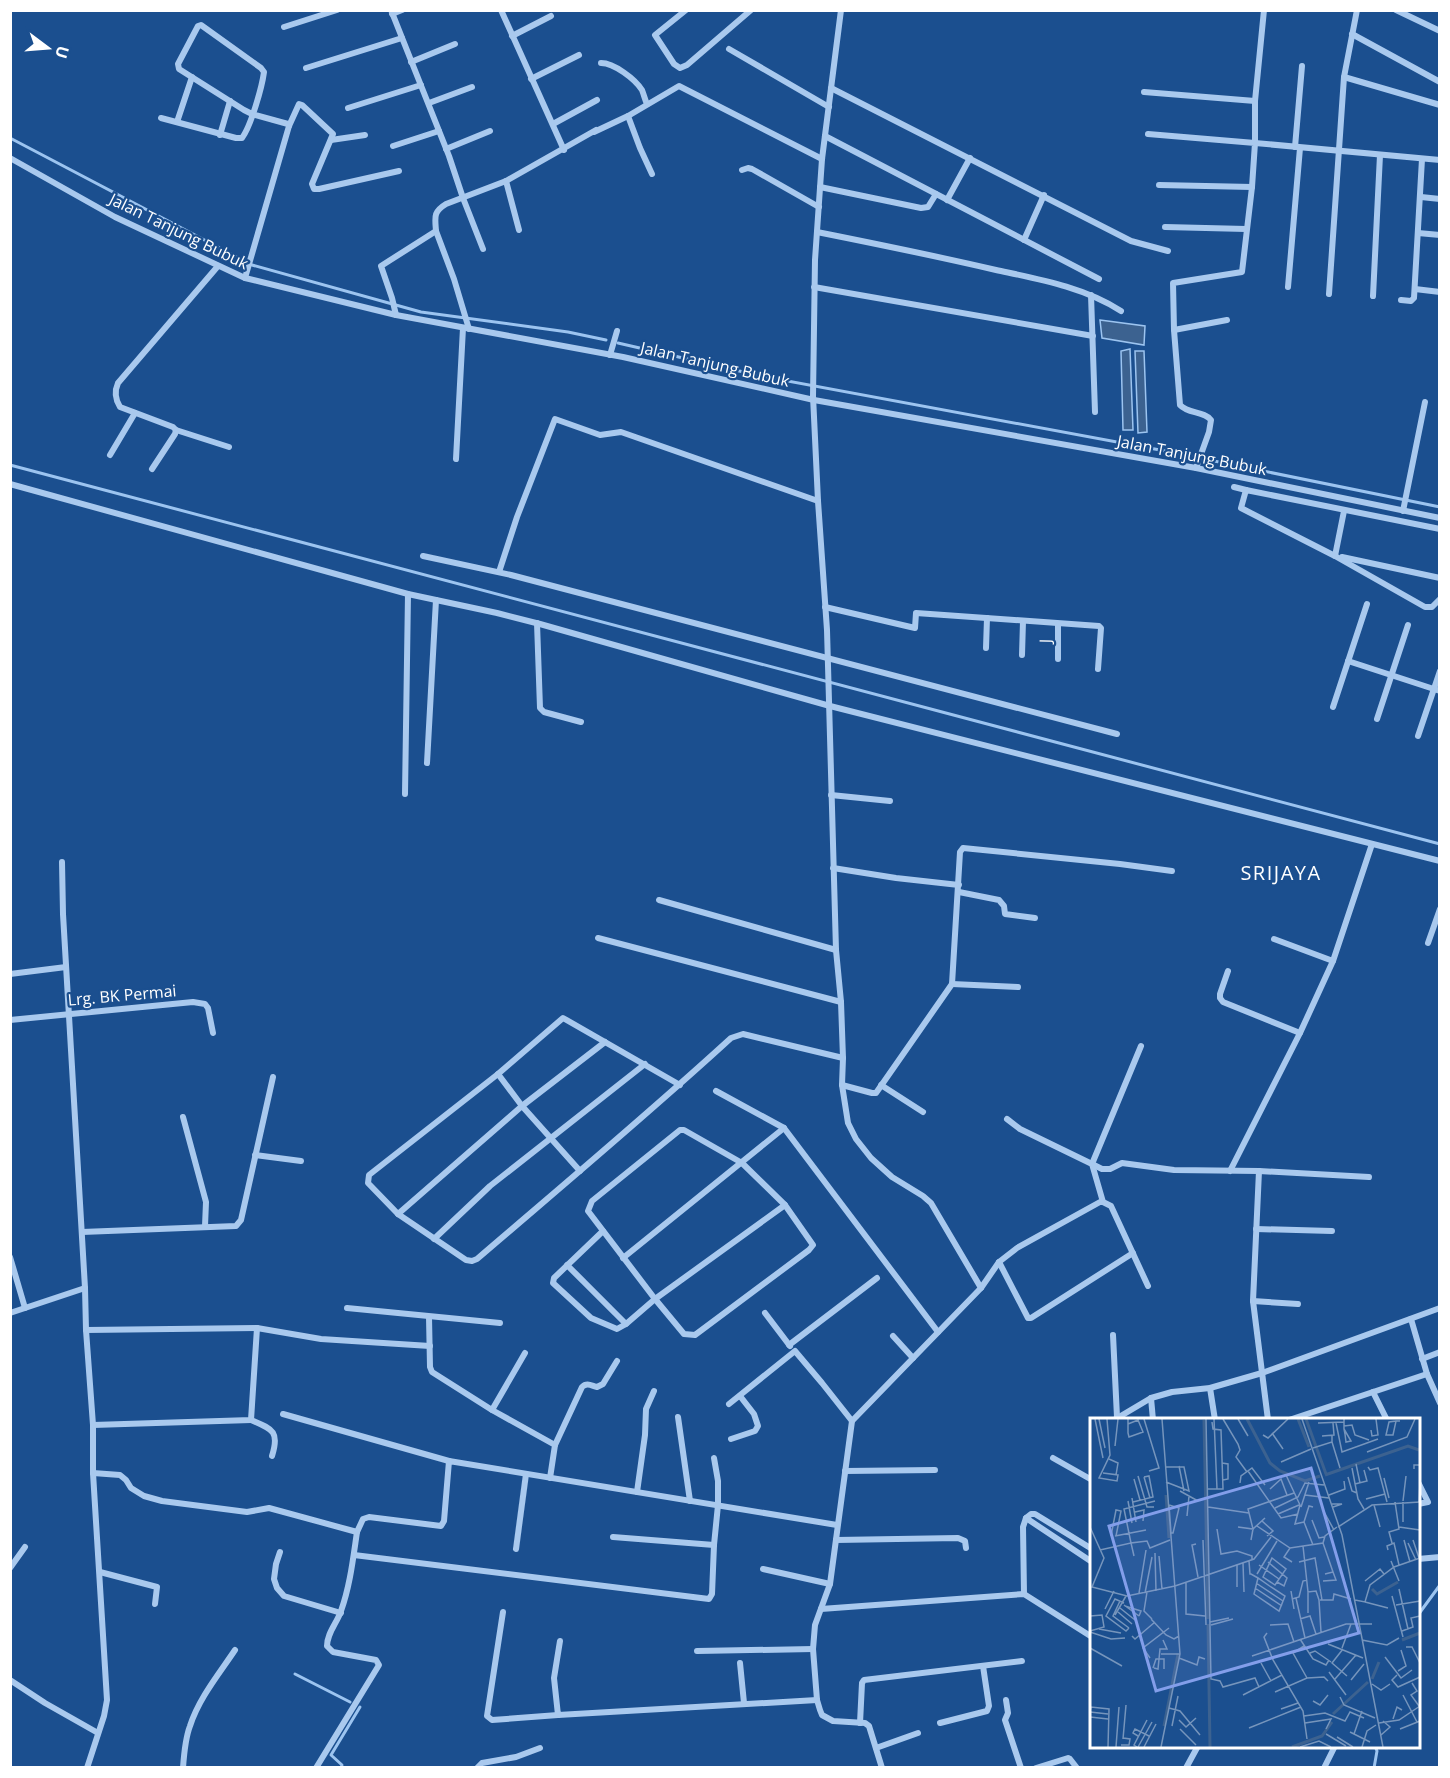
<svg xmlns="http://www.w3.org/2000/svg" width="1450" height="1778" viewBox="0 0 1450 1778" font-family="'Open Sans',sans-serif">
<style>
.water{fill:#3c6290;stroke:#9cc4f0;stroke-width:1.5}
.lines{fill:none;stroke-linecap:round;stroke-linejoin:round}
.stream{stroke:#9cc4f0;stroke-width:3}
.street{stroke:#a9c9ee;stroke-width:6}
.labels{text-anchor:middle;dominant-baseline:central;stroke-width:4.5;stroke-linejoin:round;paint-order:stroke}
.street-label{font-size:16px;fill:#fff;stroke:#1b4f8f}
.quarter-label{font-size:20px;letter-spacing:1.5px;fill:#fff;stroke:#1b4f8f}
.inset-river{fill:none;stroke:#3c6290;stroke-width:3}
.inset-road{fill:none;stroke:#7695bc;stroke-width:1.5}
.view{fill:#839eea;fill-opacity:0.15;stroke:#839eea;stroke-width:3}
.inset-edge{fill:none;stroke:#fff;stroke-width:3}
</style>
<rect width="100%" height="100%" fill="#1b4f8f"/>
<g class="water">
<path d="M 1100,320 L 1145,326 L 1144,345 L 1102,338 Z"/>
<path d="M 1130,349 L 1133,430 L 1123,430 L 1121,351 Z"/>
<path d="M 1135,351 L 1144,351 L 1147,432 L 1138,433 Z"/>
</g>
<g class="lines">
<g class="stream">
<path d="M 10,138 L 252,265 L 421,312 L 568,332 L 606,340"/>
<path d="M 618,343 L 761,376 L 1160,450 L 1440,507"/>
<path d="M 10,465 L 1440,844"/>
<path d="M 1418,1615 L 1440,1585"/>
<path d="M 295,1674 L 350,1702"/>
<path d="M 341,1768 L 342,1765 L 331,1755 L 360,1707"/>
<path d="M 1374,1768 L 1377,1751 L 1375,1746"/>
</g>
<g class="street">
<path d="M 391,10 L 449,156 L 463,198 L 483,249"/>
<path d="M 501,10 L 564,150"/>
<path d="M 686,10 L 655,35 L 674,64 L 680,68 L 687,65 L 751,10"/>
<path d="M 841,10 L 822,159 L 815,260 L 813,396 L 818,501 L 827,630 L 836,950 L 841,1002 L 843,1058 L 842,1085 L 848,1123 L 856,1139 L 871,1158 L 892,1177 L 923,1196 L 931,1203 L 981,1288"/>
<path d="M 1264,10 L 1255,101 L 1255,143 L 1440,160"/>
<path d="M 1396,10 L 1440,31"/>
<path d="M 392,14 L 402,10"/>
<path d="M 284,27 L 337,10"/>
<path d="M 1352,34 L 1440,82"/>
<path d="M 512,36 L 551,16"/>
<path d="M 729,49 L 829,107"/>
<path d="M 411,62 L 455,44"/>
<path d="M 601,63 C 614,63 635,79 642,90 C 644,95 645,100 647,104"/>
<path d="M 306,68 L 402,38"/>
<path d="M 1344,77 L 1440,105"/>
<path d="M 531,79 L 579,55"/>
<path d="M 831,88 L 1131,241 L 1168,251"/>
<path d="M 1144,92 L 1255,101"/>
<path d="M 429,103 L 472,87"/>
<path d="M 348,108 L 421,85"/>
<path d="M 628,116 L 640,148 L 652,174"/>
<path d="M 161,118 L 236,138 L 242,138 C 251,126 262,87 264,72 L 261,68 L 201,25 L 198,26 L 178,64 L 179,69 L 244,110 L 252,114 L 288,124 L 289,126"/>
<path d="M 177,122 L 192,77"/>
<path d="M 553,124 L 597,100"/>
<path d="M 594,132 L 628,116 L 679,86 L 822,159"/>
<path d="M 1148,134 L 1255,143 L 1252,187 L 1242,272 L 1173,283 L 1174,330 L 1180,405 C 1188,414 1204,411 1211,420 L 1209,432 L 1196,468"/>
<path d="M 220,135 L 230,101"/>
<path d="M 825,136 L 1099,279"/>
<path d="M 331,140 L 365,135"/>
<path d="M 393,146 L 439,131"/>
<path d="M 1295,147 L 1302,66"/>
<path d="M 446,149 L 490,131"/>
<path d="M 10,158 L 115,217 L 245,278 L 396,315 L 623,357 L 814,400 L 1196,468 L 1440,518"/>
<path d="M 742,170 L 748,168 L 752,169 L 819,207"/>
<path d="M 506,181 L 519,230"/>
<path d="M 1159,185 L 1252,187"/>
<path d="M 820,187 L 921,208 L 928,207 L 936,194"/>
<path d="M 1421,197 L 1440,199"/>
<path d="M 947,200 L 970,158"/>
<path d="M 1165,227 L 1246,229"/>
<path d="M 436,231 L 454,279 L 469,329"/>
<path d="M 817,232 C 877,244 936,256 996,270 C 1038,279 1084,287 1121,311"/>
<path d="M 1418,233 L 1440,235"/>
<path d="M 1024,240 L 1044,195"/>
<path d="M 245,278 L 289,126 L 299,104 L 302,105 L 333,134 L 312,184 L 314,189 L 319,189 L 399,171"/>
<path d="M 814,287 L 1093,336"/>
<path d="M 1288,287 L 1300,148"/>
<path d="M 1415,289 L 1440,292"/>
<path d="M 1329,294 L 1344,77 L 1357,10"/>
<path d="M 1091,295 L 1095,412"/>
<path d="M 1373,296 L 1380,155"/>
<path d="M 1401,300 L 1411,301 L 1414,298 L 1422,159"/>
<path d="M 396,315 L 392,298 L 381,266 L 436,231 C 435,217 433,212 446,204 L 506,181 L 596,130"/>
<path d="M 1174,330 L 1227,320"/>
<path d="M 610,355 L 617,331"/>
<path d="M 176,430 L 229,447"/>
<path d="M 110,455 L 135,413"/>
<path d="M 456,459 L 463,328"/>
<path d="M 152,469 L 175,434 L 176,430 L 173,427 L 120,407 C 115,399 114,392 118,383 L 218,266"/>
<path d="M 10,484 L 408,594 L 497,613 L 540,624 L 830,706 L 1440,861"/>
<path d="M 1234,487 L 1246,490"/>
<path d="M 1403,511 L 1425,402"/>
<path d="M 1440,529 L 1246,490 L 1241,508 L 1335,556 L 1425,607 L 1432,607 L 1440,599"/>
<path d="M 423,556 L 511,575 L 1117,734"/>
<path d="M 1335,556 L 1344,511"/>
<path d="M 1342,557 L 1440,578"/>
<path d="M 499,572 L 517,517 L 555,419 L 600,435 L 621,432 L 818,501"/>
<path d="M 825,607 L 915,628 L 916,613 L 1099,626 L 1101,628 L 1098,669"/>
<path d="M 537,623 L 540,708 L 544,712 L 581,722"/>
<path d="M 986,648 L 987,618"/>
<path d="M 1022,655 L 1023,621"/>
<path d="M 1058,659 L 1058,624"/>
<path d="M 1348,661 L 1440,691"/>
<path d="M 1333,707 L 1367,604"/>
<path d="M 1377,719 L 1408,625"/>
<path d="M 1418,736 L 1440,671"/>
<path d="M 427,763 L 436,600"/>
<path d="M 405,794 L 408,594"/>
<path d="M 831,795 L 890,801"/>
<path d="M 62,862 L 63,914 L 85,1288 L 86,1330 L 93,1425 L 93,1473 L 107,1700 L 104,1716 L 87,1768"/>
<path d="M 833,868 L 896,878 L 959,885"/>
<path d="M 959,892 L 999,900 L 1004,906 L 1005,914 L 1035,918"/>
<path d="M 659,900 L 836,950"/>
<path d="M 598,938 L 841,1002"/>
<path d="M 1274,939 L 1333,961"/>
<path d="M 1428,943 L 1440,909"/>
<path d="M 1228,971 L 1220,994 L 1220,998 L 1223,1002 L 1300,1033"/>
<path d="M 10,974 L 66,967"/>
<path d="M 952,984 L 1018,987"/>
<path d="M 10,1020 L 193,1002 L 205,1004 L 208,1008 L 213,1033"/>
<path d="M 1141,1046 L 1092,1164 L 1102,1169 L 1110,1169 L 1122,1163 L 1174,1170 L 1259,1171 L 1253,1301 L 1268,1420"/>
<path d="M 498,1074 L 522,1106 L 580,1171"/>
<path d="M 680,1085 L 563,1018 L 498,1074 L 369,1175 L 368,1183 L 398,1214 L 466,1260 L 472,1261 L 477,1259 C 562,1186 648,1114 731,1038 L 743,1034 L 843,1058"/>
<path d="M 842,1085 L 872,1093 L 876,1093 L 952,984 L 960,852 L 963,848 L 1120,864 L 1172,871"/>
<path d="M 881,1085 L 923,1112"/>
<path d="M 716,1091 L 784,1128 L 938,1332"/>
<path d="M 183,1117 L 206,1202 L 205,1226"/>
<path d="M 1007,1119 L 1020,1129 L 1092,1164 L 1103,1202 L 1111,1206 L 1148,1286"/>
<path d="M 680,1130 L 684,1130 L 742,1163 L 785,1205 L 813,1245 L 809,1250 L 695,1335 L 684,1334 L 655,1299 L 588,1211 L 592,1201 Z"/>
<path d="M 255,1155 L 301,1161"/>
<path d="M 1230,1171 L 1300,1033 L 1333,961 L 1372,844"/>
<path d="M 1259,1171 L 1369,1177"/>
<path d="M 398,1214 L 522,1106 L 605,1042"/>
<path d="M 1256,1229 L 1332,1231"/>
<path d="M 603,1231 L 554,1278 L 553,1283 L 591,1318 L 617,1329 L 626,1324 L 655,1299 L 785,1205"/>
<path d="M 82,1232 L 236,1226 L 241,1220 L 273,1077"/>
<path d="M 434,1239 L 490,1186 L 645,1064"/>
<path d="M 10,1257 L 25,1308"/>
<path d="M 623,1258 L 784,1128"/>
<path d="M 999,1262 L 1028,1318 L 1031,1318 L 1133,1253"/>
<path d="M 567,1265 L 626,1324"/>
<path d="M 1253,1301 L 1298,1304"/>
<path d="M 347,1308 L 500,1323"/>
<path d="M 10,1313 L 85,1288"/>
<path d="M 765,1313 L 790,1346"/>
<path d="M 429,1317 L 430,1367 L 432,1372 L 492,1410 L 555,1445 L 550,1478"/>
<path d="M 1411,1319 L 1427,1374 L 1440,1403"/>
<path d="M 86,1330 L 257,1328 L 321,1339 L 430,1346"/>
<path d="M 1113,1335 L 1117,1417"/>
<path d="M 893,1336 L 913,1358"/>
<path d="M 789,1345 L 877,1278"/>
<path d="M 1422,1359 L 1440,1352"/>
<path d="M 1210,1388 L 1215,1420"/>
<path d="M 1373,1392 L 1387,1420"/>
<path d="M 1151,1398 L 1153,1420"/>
<path d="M 729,1404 L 795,1351 L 822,1383 L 852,1421"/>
<path d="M 492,1410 L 525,1353"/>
<path d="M 283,1414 L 449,1461"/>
<path d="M 678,1417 L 690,1501"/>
<path d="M 251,1420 C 272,1429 280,1431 272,1456"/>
<path d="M 1114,1420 L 1151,1398 L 1172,1392 L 1210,1388 L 1262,1373 L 1440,1308"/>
<path d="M 1289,1420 L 1427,1374"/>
<path d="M 93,1425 L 251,1420 L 257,1328"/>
<path d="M 731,1439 L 755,1431 L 758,1426 L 754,1414 L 740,1396"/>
<path d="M 555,1445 L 582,1387 C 587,1382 592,1386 597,1387 L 603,1384 L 606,1379 L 617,1361"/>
<path d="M 1053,1458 L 1092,1480"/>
<path d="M 845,1471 L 935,1470"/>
<path d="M 93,1473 L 120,1475 L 126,1480 L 131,1488 L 144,1496 L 162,1501 L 247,1512 L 269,1508 L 357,1532 L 363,1519 L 369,1517 L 441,1526 L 444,1521 L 449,1461 L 837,1525"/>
<path d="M 1418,1482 L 1428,1502 L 1418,1504"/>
<path d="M 637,1492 L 645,1435 L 646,1409 L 654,1391"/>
<path d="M 1026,1518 L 1092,1562"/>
<path d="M 613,1537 L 714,1545"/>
<path d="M 836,1540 L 958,1538 L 965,1541 L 966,1548"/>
<path d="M 516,1549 L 526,1474"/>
<path d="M 280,1552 L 276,1564 L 274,1579 L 277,1588 L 284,1596 L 341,1613"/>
<path d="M 354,1555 L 709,1599 L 712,1594 L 714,1545 L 718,1505 L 718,1481 L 714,1458"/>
<path d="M 1418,1559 L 1440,1557"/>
<path d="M 10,1568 L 25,1547"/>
<path d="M 763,1569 L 830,1584"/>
<path d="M 100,1572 L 157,1587 L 155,1604"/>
<path d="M 1024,1594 L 1023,1527 L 1026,1518 L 1031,1514 L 1035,1514 L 1092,1549"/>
<path d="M 821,1609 L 1024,1594 L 1092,1637"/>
<path d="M 503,1612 L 487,1716 L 492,1720 L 558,1715"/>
<path d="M 560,1641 L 554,1678 L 558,1715 L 817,1700"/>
<path d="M 697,1651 L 813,1649"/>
<path d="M 740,1663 L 744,1703"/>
<path d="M 10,1680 L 45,1703 L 98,1733"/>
<path d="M 1006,1700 L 1008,1713 L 1005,1720 L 1021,1768"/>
<path d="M 860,1723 L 862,1683 L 864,1680 L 1022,1661"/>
<path d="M 940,1723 L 987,1711 L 989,1706 L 983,1666"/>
<path d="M 876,1748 L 918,1733"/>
<path d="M 183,1768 C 184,1754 185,1739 190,1726 C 199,1698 219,1674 235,1650"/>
<path d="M 316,1768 L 379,1665 L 376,1660 L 333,1652 L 327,1646 C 327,1633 337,1623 341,1611 C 350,1586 353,1559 357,1532"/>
<path d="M 477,1768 L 482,1763 L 516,1757 L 540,1748"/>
<path d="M 882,1768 L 869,1726 L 865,1723 L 833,1721 L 822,1715 L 820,1710 L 817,1700 L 813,1649 L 815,1625 L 830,1584 L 852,1421 L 981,1288 L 999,1262 L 1017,1248 L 1100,1202 L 1103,1202"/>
<path d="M 1036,1768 L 1068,1758 L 1070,1759 L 1077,1768"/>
<path d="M 1186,1768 L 1198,1746"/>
<path d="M 1324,1768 L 1335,1746"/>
</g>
</g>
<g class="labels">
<g class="street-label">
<text transform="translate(179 231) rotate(26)">Jalan Tanjung Bubuk</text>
<text transform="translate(715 364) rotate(13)">Jalan Tanjung Bubuk</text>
<text transform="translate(1192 455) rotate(11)">Jalan Tanjung Bubuk</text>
<text transform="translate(1045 641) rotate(-89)">J</text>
<text transform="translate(122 995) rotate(-5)">Lrg. BK Permai</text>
</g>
<g class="quarter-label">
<text x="1281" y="872">SRIJAYA</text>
</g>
</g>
<g transform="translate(1090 1418)">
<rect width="330" height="330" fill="#1b4f8f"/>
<path class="inset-river" d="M 157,1 L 180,45 L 190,53 L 215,63 L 230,58M 208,1 L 219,29M 216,1 L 236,56M 114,2 L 118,201M 235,57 L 318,28 L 329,32M 76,77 L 79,120M 282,171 L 287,176 L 308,164M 118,206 L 120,329M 312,222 L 330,215M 282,261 L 289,244M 243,296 L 278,264M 74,308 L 88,236M 202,329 L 232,318 L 242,304"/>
<path class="inset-road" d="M 5,1 L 13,40M 9,1 L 15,30M 38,1 L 38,15 L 39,19 L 53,14 L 48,2 L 38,6M 54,1 L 69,50 L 59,53M 116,1 L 121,261 L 130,263 L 133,269 L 165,260 L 169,269M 124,1 L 127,71M 133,1 L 148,26 L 150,32 L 146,39 L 157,54M 148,1 L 158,18M 212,1 L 252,117 L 293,329M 254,1 L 254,11 L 255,16 L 256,24 L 261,23 L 254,11M 306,3 L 299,4 L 296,17 L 303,17 L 306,3 L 310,3M 228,5 L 254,4M 246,5 L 252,34 L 288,21M 254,8 L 262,7 L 265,17 L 279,22M 281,12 L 282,18 L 288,17 L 286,1M 182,15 L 193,31M 173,17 L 178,20 L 198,1M 232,18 L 244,17 L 243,5M 242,24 L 250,50M 25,28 L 28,1M 223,30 L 242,24 L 242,18M 277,34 L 317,19 L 325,1M 19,41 L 28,45 L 26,57M 191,44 L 221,31M 132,45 L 138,46 L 138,61 L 133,62M 266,46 L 270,65M 89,48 L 94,73M 75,49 L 94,49 L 99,73 L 76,64M 278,49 L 280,52 L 288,50 L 297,84M 262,50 L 268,81 L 274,91M 324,51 L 324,47 L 330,47 L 330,65M 158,53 L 191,100 L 208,96M 13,55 L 28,57 L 27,63 L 9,60 L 20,37 L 17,1M 196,57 L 210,87 L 205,106 L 214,104M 48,58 L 57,89 L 64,89M 54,59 L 60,80M 258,59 L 262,73 L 267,75M 294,60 L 299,80M 44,61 L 50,82M 150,65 L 151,58 L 162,50 L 175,67M 265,66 L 277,63 L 274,52M 117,71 L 133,71 L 131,12 L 123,11 L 122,4M 180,71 L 191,61 L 197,77M 90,73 L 108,83M 215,77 L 239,80M 239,77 L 255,71 L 254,63M 42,80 L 46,104M 276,81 L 295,76M 38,83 L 42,105M 313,83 L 316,58M 43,84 L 63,79 L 59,58 L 54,59M 329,84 L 330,65M 242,86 L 252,86 L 243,89M 79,87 L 89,90 L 83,115 L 81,115 ZM 284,87 L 290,109M 118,89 L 159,95M 211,89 L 219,64M 223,89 L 219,88 L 214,104 L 223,127M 185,90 L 208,79 L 215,65 L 234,67M 233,92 L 244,112M 45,94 L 54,92 L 53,103M 188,96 L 209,87M 97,98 L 99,78M 222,102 L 229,120 L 234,119M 172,103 L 183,113 L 177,118M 313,104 L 313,84M 167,108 L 200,130 L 233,125 L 235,118 L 247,109M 0,109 L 14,140 L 2,169 L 37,178 L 85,168 L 164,141 L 181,119M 148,109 L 163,111 L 158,91 L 204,75M 248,109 L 282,87 L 330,84M 309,109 L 330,112M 127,111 L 131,136 L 147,133 L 162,138 L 162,142M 21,118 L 26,92 L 31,93 L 26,118M 25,118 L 56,112M 113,122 L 116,207M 161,122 L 163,111 L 175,100M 314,122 L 320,144M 323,122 L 329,140M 233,125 L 243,154 L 235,156M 302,125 L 299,114 L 309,111 L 305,84M 318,125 L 326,142M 106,126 L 102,127 L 108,159M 213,128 L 218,174 L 226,173 L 229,182 L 231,214M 200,130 L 194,139 L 202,144M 10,132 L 41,125 L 34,91 L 65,83M 298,132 L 297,128 L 304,125 L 309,147M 65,135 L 66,173M 44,138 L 41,125 L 57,123 L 60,130 L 80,122M 69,138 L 72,171M 182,140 L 196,151 L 185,167 L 173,159 ZM 159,143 L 160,156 L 161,156 L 168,160 L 181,169 L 195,178 L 189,193 L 164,176 L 168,160M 301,143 L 309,163M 178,144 L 197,160 L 194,168 L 187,164M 209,144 L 225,140 L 232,182M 153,145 L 154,174M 147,147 L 147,169M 169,147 L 189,161M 167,156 L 187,123M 233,163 L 246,162 L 243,154M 275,163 L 290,151 L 294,156M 96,164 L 96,196 L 115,198M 166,165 L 193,183M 165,170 L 192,188M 309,171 L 318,211M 201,173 L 204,191M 57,174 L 54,193 L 62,201M 218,174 L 218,195M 49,175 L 56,132M 55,175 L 62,139M 302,178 L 313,219M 206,180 L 215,220M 202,181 L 209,179 L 213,163 L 217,162M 230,182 L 243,182 L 244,176 L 261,181M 265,182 L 275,184 L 280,167 L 304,149 L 330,140M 30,183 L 23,198 L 39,210M 275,184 L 298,190M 34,185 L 25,181 L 16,198 L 36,213 L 39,210M 34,187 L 49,198M 306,187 L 330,183M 35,188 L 51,193 L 49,198M 30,190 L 45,202M 15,191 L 24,173M 28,194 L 42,206M 25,197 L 36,178M 0,198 L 12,197 L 14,209 L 0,213M 61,201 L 76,217 L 84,221 L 89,218M 210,201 L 220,198 L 226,216M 120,204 L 139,200M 121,207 L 143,201M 180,207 L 198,206 L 204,224M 9,211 L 31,215M 312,213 L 323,209 L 321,200 L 330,198M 0,214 L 21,221 L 35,220M 177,215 L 174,219 L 183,242 L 213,293 L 217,321M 42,218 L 45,221 L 65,204M 210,221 L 223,241 L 236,247 L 239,242M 272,222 L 297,227 L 309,220M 238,226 L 273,240M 214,228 L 203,235 L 217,260M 316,229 L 322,229 L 330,245M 0,230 L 32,248M 252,230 L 261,206M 253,231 L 242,245 L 257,258M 220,235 L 225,233 L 241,244M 71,236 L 90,236M 162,238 L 256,206 L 282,206M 295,239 L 311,260 L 322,252M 60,240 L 53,230 L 79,210M 89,240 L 107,247 L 109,239 L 115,241M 171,245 L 181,263M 63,250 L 66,241 L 74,241 L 74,251M 64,250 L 68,251 L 70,231 L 77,231 L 73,222M 308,253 L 316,248 L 311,232M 239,254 L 256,277M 307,257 L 302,262 L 308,269 L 330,259M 245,261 L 266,237M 261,262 L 274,246M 322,265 L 327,273 L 321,277 L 329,288M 282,266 L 291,272 L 300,266M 185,274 L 217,260 L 234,259 L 238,263M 153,277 L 192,257M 313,277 L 327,304M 250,279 L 254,287 L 285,300M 223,283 L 230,287 L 238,277M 79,290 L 90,293 L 110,317M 191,291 L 208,285M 0,293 L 1,289 L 19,291 L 18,329M 0,294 L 18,296M 214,298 L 235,295 L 255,303 L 260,294 L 274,300M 0,299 L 18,301M 303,301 L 307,289 L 312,292M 89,302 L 96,309 L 106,300M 215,305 L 241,301 L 236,311M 289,305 L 309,302 L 330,288M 82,308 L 88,278M 159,310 L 211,289M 90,311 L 106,327M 310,311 L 330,303M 260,314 L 280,324M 236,316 L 256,328M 264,316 L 272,293M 291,317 L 300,309 L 293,303M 48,318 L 43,315 L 45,311 L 59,318M 247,319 L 263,329M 33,321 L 36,287M 31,327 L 39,327 L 40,321 L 33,320M 26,329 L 29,289M 47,329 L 44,327 L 57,302M 48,329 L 62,304M 54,329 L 66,306M 71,329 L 90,236 L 72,1M 210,329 L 229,323 L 241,329M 272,329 L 277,313 L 286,307"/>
<path class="view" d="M 221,50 L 269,215 L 66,273 L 19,108 Z"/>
<rect width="330" height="330" class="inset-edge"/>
</g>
<rect width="1450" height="1778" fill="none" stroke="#ffffff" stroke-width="24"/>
<g transform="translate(48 48) rotate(106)" stroke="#1b4f8f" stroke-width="4.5" paint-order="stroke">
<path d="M0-4.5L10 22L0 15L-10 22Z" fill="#ffffff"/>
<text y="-9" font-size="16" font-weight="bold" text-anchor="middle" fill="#ffffff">U</text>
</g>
</svg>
